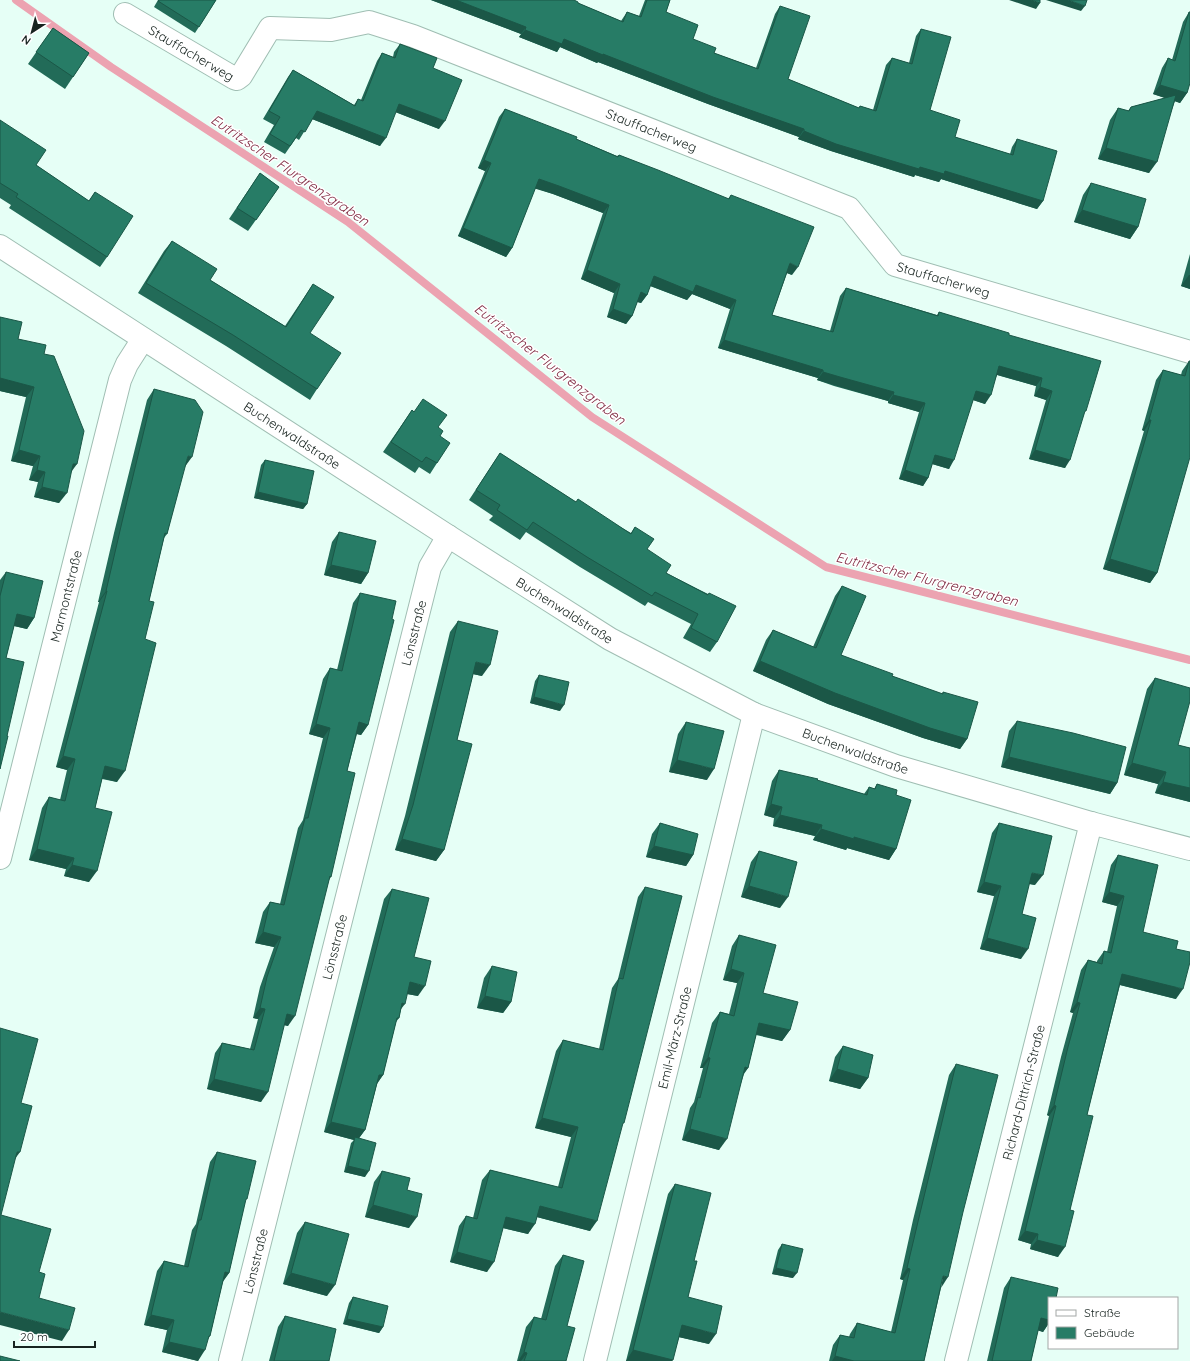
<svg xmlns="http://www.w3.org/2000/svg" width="1190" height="1361" viewBox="0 0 1190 1361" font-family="Quicksand,sans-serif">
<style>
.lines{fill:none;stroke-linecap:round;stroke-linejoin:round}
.stream{stroke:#eca3b1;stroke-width:8}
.minor-casing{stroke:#a0beb3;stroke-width:24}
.minor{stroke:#fff;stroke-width:22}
.wall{fill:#226b58}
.shaded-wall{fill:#1b5747}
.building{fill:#277c66;stroke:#1b5747}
.labels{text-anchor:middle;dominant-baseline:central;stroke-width:3;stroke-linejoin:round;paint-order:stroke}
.street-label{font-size:13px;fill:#182420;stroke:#fff}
.water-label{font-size:14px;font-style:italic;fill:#812c43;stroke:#fff}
</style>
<rect width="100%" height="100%" fill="#e6fff6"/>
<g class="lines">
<path class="stream" d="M 16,0 L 111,67 L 348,222 L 592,417 L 826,567 L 1190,660"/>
<defs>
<g id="minor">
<path id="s1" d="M 125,14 L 234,78 L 237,79 L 241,76 L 270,28 L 331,30 L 369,22 L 413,36 L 849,208 L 895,265 L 1190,352"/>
<path id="s2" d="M 0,246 L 448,536 L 610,639 L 754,714 L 896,766 L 1091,823 L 1190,849"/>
<path id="s3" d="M 0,858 L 120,380 L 127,364 L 143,339"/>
<path id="s4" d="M 230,1361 L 430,567 L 448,536"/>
<path id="s5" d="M 595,1361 L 754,714"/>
<path id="s6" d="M 956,1361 L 1091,823"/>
</g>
</defs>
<use href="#minor" class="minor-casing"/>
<use href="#minor" class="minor"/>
</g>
<g class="wall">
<path d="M 158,0 L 216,0 L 195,33 L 154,7 Z"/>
<path d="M 431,0 L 574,0 L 578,3 L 621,21 L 627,12 L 639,16 L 645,0 L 670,0 L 666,12 L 693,39 L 714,53 L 756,68 L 775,14 L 780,6 L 788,79 L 859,108 L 860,106 L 873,110 L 886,65 L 892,58 L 909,63 L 916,36 L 921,29 L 930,110 L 955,137 L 1010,154 L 1012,147 L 1017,139 L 1043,201 L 1037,209 L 941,179 L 939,182 L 915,175 L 914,177 L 831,151 L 798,139 L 799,137 L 708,104 L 598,62 L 597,63 L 560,47 L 557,52 L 519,37 L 521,34 Z"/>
<path d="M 1189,12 L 1187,93 L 1180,103 L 1175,101 L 1149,173 L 1098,159 L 1110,120 L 1118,108 L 1128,111 L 1131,107 L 1165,98 L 1153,94 L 1162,68 L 1168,58 L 1172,60 L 1183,22 Z"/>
<path d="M 53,28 L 89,53 L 65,89 L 28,64 Z"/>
<path d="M 400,44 L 433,68 L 439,129 L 395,112 L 380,146 L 312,119 L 299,140 L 296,138 L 285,154 L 264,142 L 274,125 L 263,119 L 288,77 L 293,70 L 354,105 L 358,99 L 361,100 L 377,61 L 382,53 L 393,57 L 394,52 Z"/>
<path d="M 505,109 L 617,156 L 619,155 L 728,199 L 731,195 L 792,275 L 787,273 L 772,315 L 830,331 L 840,296 L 846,288 L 937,315 L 939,312 L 1009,335 L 1084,414 L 1065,468 L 1029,459 L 1046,400 L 1034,396 L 1036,386 L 997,375 L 985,404 L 973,400 L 949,469 L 932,464 L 928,478 L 923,486 L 899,479 L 919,412 L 888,403 L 888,401 L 834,386 L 817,380 L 818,378 L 718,348 L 730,309 L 692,294 L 687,300 L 650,286 L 647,295 L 641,303 L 637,302 L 632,316 L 626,324 L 607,317 L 614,293 L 581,279 L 603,213 L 553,194 L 535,188 L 512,248 L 506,257 L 458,236 L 485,171 L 478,168 L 499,117 Z"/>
<path d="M 0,120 L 36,165 L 89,201 L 95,192 L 107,257 L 100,267 L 9,208 L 11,205 L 0,198 Z"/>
<path d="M 260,173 L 279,187 L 248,231 L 229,219 Z"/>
<path d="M 1091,183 L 1138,227 L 1130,239 L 1074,222 L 1083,195 Z"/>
<path d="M 172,241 L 210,280 L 285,326 L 313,284 L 310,333 L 317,389 L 310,400 L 226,346 L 138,293 L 164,251 Z"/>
<path d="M 1190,254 L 1190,289 L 1181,286 Z"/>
<path d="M 0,317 L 18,339 L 44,354 L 71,472 L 59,503 L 34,497 L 38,482 L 29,480 L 33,466 L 11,461 L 26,397 L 0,391 Z"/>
<path d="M 1189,361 L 1157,573 L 1150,583 L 1103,569 L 1144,431 L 1142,430 L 1156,380 L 1163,370 L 1181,375 L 1182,371 Z"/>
<path d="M 154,389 L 184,468 L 167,534 L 164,538 L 149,601 L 145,639 L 117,782 L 102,779 L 95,808 L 89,882 L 64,876 L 66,869 L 29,860 L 42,808 L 49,797 L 60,800 L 67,770 L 56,767 L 99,602 L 98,602 L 114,533 L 147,400 Z"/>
<path d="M 412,410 L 438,427 L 440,436 L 437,463 L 430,474 L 419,467 L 415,473 L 383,452 Z"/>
<path d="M 500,453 L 576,502 L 631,533 L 635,527 L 647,549 L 666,573 L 708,594 L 717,642 L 710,652 L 683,638 L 691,624 L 648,602 L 645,606 L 580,567 L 526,532 L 520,540 L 489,520 L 493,516 L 469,500 Z"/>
<path d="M 265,460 L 307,504 L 303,509 L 254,498 L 261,465 Z"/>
<path d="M 339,532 L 368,573 L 361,584 L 324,575 L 332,542 Z"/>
<path d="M 6,572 L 34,618 L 27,629 L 14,626 L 6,658 L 7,736 L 0,769 L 0,580 Z"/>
<path d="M 842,586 L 841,655 L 892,676 L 942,694 L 943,692 L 967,739 L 960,749 L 923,738 L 828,704 L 753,671 L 766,640 L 773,630 L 813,647 L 835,596 Z"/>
<path d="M 360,593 L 368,725 L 361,735 L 357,734 L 347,771 L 331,877 L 329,880 L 288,1026 L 284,1025 L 261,1102 L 207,1089 L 215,1053 L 222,1043 L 250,1049 L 258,1019 L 253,1018 L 260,987 L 274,947 L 255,943 L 263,912 L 270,902 L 280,904 L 298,828 L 303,820 L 323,738 L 309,734 L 323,679 L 330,668 L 337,670 L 353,603 Z"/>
<path d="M 458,621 L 482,676 L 473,674 L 457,740 L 444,850 L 436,861 L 395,850 L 405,816 L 450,632 Z"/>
<path d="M 539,675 L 560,711 L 530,703 L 535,681 Z"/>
<path d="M 1155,678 L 1178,745 L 1190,748 L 1190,802 L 1155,793 L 1158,784 L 1124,775 L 1147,689 Z"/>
<path d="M 1017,721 L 1117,783 L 1110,794 L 1001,767 L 1009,731 Z"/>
<path d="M 686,722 L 707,780 L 669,772 L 678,734 Z"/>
<path d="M 779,770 L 864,794 L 869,787 L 874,789 L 877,784 L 896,795 L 896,849 L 889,860 L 847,848 L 846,850 L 813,840 L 815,836 L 773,826 L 774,818 L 764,815 L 772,781 Z"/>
<path d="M 660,823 L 693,855 L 686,866 L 646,857 L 652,834 Z"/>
<path d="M 999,823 L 1035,885 L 1029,884 L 1022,914 L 1021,959 L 980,949 L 994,896 L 977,892 L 992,833 Z"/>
<path d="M 759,851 L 780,908 L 741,897 L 751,862 Z"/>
<path d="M 1118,855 L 1143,932 L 1176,949 L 1176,999 L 1120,985 L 1087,1115 L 1070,1210 L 1058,1257 L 1030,1249 L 1031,1244 L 1018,1240 L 1049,1116 L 1047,1115 L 1061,1057 L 1073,1013 L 1070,1012 L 1081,970 L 1088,960 L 1097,962 L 1097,961 L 1104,951 L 1107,952 L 1117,906 L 1102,902 L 1111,865 Z"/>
<path d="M 645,887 L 621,1127 L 590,1231 L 537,1217 L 528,1234 L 503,1228 L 487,1272 L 450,1262 L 459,1226 L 466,1216 L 473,1218 L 482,1180 L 490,1170 L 558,1187 L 571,1137 L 535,1128 L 556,1051 L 563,1040 L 599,1049 L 612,988 L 618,979 L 638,897 Z"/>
<path d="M 392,889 L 414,957 L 418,996 L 407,994 L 401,1009 L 399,1018 L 396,1022 L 383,1075 L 377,1084 L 365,1130 L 359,1138 L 365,1177 L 344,1172 L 351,1143 L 354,1140 L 324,1132 L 384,899 Z"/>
<path d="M 739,935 L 763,993 L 790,1030 L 782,1041 L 756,1035 L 748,1068 L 744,1074 L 719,1150 L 682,1140 L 690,1108 L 694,1102 L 703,1068 L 700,1068 L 712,1023 L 720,1012 L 729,1014 L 737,983 L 723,980 L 732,946 Z"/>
<path d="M 492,966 L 511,1002 L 503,1013 L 477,1008 L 484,978 Z"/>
<path d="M 843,1046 L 868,1078 L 860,1089 L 829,1081 L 835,1057 Z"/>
<path d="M 956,1064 L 941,1288 L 924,1361 L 829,1361 L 833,1345 L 840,1335 L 849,1337 L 850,1334 L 857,1323 L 891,1332 L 903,1280 L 900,1279 L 913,1220 L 949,1075 Z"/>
<path d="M 217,1152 L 245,1202 L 229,1273 L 223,1281 L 210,1336 L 208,1339 L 198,1361 L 162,1352 L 167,1330 L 144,1325 L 157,1271 L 164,1261 L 184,1266 L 192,1230 L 196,1224 L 210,1162 Z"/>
<path d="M 382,1171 L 407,1190 L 409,1228 L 365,1217 L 374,1182 Z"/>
<path d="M 675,1184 L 694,1261 L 688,1297 L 709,1344 L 679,1337 L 672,1361 L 626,1361 L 668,1194 Z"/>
<path d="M 305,1222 L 327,1296 L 283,1284 L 297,1233 Z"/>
<path d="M 782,1244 L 793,1278 L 772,1274 L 778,1250 Z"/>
<path d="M 563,1255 L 567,1326 L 566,1361 L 517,1361 L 526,1327 L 534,1317 L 541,1319 L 555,1266 Z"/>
<path d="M 1011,1277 L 1049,1298 L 1049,1323 L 1043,1332 L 1038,1330 L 1031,1361 L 987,1361 L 1004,1288 Z"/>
<path d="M 353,1297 L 383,1327 L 379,1333 L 343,1324 L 349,1303 Z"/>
<path d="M 285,1316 L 329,1361 L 269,1361 L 278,1327 Z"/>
</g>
<g class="shaded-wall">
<path d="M 431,0 L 456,0 L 526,27 L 521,34 Z"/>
<path d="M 1009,0 L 1031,0 L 1040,3 L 1036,9 Z"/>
<path d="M 1046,0 L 1068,0 L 1085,6 L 1081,11 Z"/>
<path d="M 525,30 L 564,39 L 804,129 L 799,137 L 708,104 L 598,62 L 597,63 L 560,47 L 557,52 L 519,37 Z"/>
<path d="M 1160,85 L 1187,93 L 1180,103 L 1153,94 Z"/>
<path d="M 399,104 L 445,121 L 439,129 L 393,111 Z"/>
<path d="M 317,111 L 386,138 L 380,146 L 312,119 Z"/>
<path d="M 804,131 L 920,167 L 945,171 L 1043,201 L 1037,209 L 941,179 L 939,182 L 915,175 L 914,177 L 831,151 L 798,139 Z"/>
<path d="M 1106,148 L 1157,162 L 1149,173 L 1098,159 Z"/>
<path d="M 484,160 L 491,163 L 485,171 L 478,168 Z"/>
<path d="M 539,179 L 559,186 L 609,205 L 603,213 L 553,194 L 533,188 Z"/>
<path d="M 1082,210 L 1138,227 L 1130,239 L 1074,222 Z"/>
<path d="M 463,228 L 512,248 L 506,257 L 458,236 Z"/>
<path d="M 790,263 L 798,267 L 792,275 L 784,272 Z"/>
<path d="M 587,270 L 620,284 L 614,293 L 581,279 Z"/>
<path d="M 1189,275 L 1190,275 L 1190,289 L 1181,286 Z"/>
<path d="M 654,276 L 696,285 L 736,300 L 730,309 L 692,294 L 687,300 L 648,285 Z"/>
<path d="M 641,292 L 647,295 L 641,303 L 635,301 Z"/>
<path d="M 613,309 L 632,316 L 626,324 L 607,317 Z"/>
<path d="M 724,340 L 823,370 L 818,378 L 718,348 Z"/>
<path d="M 999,366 L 1042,378 L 1036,386 L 994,374 Z"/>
<path d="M 823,372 L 894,392 L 888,401 L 817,380 Z"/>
<path d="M 0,378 L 34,387 L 26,397 L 0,391 Z"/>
<path d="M 1040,387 L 1052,391 L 1046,400 L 1034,396 Z"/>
<path d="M 976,391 L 991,395 L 985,404 L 970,399 Z"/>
<path d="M 893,395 L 925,403 L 919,412 L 888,403 Z"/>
<path d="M 1149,420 L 1151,420 L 1144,431 L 1142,430 Z"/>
<path d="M 19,450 L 40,456 L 33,466 L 11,461 Z"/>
<path d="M 1035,450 L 1070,460 L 1065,468 L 1029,459 Z"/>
<path d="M 935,455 L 954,460 L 949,469 L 929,463 Z"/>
<path d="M 188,456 L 192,457 L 184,468 Z"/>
<path d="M 73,464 L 77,464 L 69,475 Z"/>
<path d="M 37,470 L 45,472 L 38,482 L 29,480 Z"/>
<path d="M 905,470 L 928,478 L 923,486 L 899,479 Z"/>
<path d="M 42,487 L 67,493 L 59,503 L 34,497 Z"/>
<path d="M 258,492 L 307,504 L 303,509 L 254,498 Z"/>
<path d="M 1110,559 L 1157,573 L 1150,583 L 1103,569 Z"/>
<path d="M 331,565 L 368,573 L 361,584 L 324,575 Z"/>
<path d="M 106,591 L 107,591 L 99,602 L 98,602 Z"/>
<path d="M 17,614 L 34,618 L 27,629 L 10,625 Z"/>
<path d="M 760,661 L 967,739 L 960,749 L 923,738 L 828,704 L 753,671 Z"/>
<path d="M 476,662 L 490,665 L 482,676 L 468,673 Z"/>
<path d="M 534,697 L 564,705 L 560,711 L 530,703 Z"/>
<path d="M 359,722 L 368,725 L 361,735 L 352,733 Z"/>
<path d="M 316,724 L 330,728 L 323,738 L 309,734 Z"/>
<path d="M 63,756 L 75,759 L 67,770 L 56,767 Z"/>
<path d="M 1009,757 L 1117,783 L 1110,794 L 1001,767 Z"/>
<path d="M 677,760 L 714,769 L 707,780 L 669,772 Z"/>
<path d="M 1132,763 L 1166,772 L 1158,784 L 1124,775 Z"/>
<path d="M 105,766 L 125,771 L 117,782 L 97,777 Z"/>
<path d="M 1163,782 L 1190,788 L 1190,802 L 1155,793 Z"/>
<path d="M 771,804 L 782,807 L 774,818 L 764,815 Z"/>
<path d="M 780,815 L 822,825 L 815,836 L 773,826 Z"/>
<path d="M 821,829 L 854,837 L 896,849 L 889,860 L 847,848 L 846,850 L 813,840 Z"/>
<path d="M 402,839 L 444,850 L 436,861 L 395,850 Z"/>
<path d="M 654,846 L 693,855 L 686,866 L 646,857 Z"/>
<path d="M 37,849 L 74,858 L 66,869 L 29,860 Z"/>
<path d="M 72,865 L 97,871 L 89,882 L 64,876 Z"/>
<path d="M 1032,873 L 1043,875 L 1035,885 L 1025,883 Z"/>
<path d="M 984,882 L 1001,886 L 994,896 L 977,892 Z"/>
<path d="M 749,886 L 788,897 L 780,908 L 741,897 Z"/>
<path d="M 1109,892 L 1124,896 L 1117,906 L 1102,902 Z"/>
<path d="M 263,932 L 281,937 L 274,947 L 255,943 Z"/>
<path d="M 987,938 L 1028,949 L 1021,959 L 980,949 Z"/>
<path d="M 731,969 L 744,973 L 737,983 L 723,980 Z"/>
<path d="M 1122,974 L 1183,989 L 1176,999 L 1116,984 Z"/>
<path d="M 410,982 L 425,986 L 418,996 L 402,993 Z"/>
<path d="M 485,996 L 511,1002 L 503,1013 L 477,1008 Z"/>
<path d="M 1077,1002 L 1080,1003 L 1073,1013 L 1070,1012 Z"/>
<path d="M 402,1003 L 405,1004 L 397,1014 Z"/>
<path d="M 260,1008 L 265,1009 L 258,1019 L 253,1018 Z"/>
<path d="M 287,1014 L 295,1016 L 288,1026 L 280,1024 Z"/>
<path d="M 759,1023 L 790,1030 L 782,1041 L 752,1033 Z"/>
<path d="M 708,1057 L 710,1058 L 703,1068 L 700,1068 Z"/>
<path d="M 745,1067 L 748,1068 L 740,1078 Z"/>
<path d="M 837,1069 L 868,1078 L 860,1089 L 829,1081 Z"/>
<path d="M 379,1075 L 383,1075 L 375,1086 Z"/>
<path d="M 214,1079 L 268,1092 L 261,1102 L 207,1089 Z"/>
<path d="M 1054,1105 L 1056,1106 L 1049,1116 L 1047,1115 Z"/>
<path d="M 542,1118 L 578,1127 L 571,1137 L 535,1128 Z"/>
<path d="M 331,1122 L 365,1130 L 357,1141 L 355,1137 L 354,1140 L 324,1132 Z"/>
<path d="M 690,1129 L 727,1139 L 719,1150 L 682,1140 Z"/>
<path d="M 17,1152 L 20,1152 L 12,1163 Z"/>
<path d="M 348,1166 L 369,1171 L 365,1177 L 344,1172 Z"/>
<path d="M 373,1205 L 417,1217 L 409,1228 L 365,1217 Z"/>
<path d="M 540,1206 L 597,1221 L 590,1231 L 533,1216 Z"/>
<path d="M 506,1217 L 535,1224 L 528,1234 L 499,1227 Z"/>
<path d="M 1025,1231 L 1038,1234 L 1031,1244 L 1018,1240 Z"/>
<path d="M 1037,1240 L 1065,1247 L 1058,1257 L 1030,1249 Z"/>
<path d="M 457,1252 L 494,1262 L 487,1272 L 450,1262 Z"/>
<path d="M 776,1268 L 797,1273 L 793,1278 L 772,1274 Z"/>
<path d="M 907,1268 L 910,1269 L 903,1280 L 900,1279 Z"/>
<path d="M 225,1272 L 229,1273 L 222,1283 Z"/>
<path d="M 291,1273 L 335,1285 L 327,1296 L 283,1284 Z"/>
<path d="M 943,1276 L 948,1277 L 941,1288 Z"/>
<path d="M 0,1312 L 69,1330 L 62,1341 L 0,1325 Z"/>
<path d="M 151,1315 L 174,1320 L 167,1330 L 144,1325 Z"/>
<path d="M 1041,1318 L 1049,1320 L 1049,1323 L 1043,1332 L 1033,1329 Z"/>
<path d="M 347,1319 L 383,1327 L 379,1333 L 343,1324 Z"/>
<path d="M 682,1325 L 716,1334 L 709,1344 L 674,1336 Z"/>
<path d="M 169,1342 L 205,1350 L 198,1361 L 162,1352 Z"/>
<path d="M 633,1350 L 673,1360 L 672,1361 L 626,1361 Z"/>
<path d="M 524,1352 L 527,1353 L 521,1361 L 518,1361 Z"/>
<path d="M 835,1356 L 854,1361 L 832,1361 Z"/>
</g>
<g class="building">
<path d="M 159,0 L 216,0 L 199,27 L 158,1 Z"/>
<path d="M 456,0 L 574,0 L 578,2 L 578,3 L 623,22 L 627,12 L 641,17 L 647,0 L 670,0 L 666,12 L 698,25 L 693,39 L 716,48 L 714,53 L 758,69 L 780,6 L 810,16 L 788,79 L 859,108 L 860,106 L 876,111 L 892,58 L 912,64 L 921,29 L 951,37 L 930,110 L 960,120 L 955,137 L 1013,155 L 1017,139 L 1057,151 L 1043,201 L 945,171 L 944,174 L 920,167 L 919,169 L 836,144 L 804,131 L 804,129 L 713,97 L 603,54 L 603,55 L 564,39 L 562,44 L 525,30 L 526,27 Z"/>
<path d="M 1031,0 L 1040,0 L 1040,3 Z"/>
<path d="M 1068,0 L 1087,0 L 1085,6 Z"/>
<path d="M 1189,12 L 1190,12 L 1190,83 L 1187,93 L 1160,85 L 1168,58 L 1175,61 Z"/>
<path d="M 53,28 L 89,53 L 73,77 L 36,52 Z"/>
<path d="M 400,44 L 437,58 L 433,68 L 462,80 L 445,121 L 399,104 L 386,138 L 317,111 L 305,132 L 301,130 L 290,146 L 270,134 L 280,117 L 269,111 L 293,70 L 355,106 L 358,99 L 363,101 L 382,53 L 395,58 Z"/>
<path d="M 1176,95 L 1157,162 L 1106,148 L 1118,108 L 1129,111 L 1131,107 Z"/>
<path d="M 505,109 L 577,137 L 576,139 L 618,157 L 619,155 L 658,170 L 729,199 L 731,195 L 814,227 L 798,267 L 790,263 L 772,315 L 833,332 L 846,288 L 938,316 L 939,312 L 1009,333 L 1009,335 L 1101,361 L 1086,411 L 1085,411 L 1070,460 L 1035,450 L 1052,391 L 1040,387 L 1042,378 L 999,366 L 991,395 L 976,391 L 954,460 L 935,455 L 928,478 L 905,470 L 925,403 L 893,395 L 894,392 L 840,377 L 823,372 L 823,370 L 724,340 L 736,300 L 696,285 L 693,292 L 654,276 L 647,295 L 641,292 L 632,316 L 613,309 L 620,284 L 587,270 L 609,205 L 559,186 L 539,179 L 512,248 L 463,228 L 491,163 L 484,160 Z"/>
<path d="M 0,120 L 46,150 L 36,165 L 89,201 L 95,192 L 133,216 L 107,257 L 16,197 L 18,194 L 0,183 Z"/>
<path d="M 260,173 L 279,187 L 256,220 L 237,208 Z"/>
<path d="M 1091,183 L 1146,199 L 1138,227 L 1082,210 Z"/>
<path d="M 172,241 L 217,269 L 210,280 L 286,327 L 313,284 L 334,297 L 310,333 L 341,353 L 317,389 L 233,335 L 146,283 Z"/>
<path d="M 0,317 L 22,322 L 18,339 L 46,345 L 44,354 L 54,356 L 84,431 L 77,464 L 73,464 L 67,493 L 42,487 L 45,472 L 37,470 L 40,456 L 19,450 L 34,387 L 0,378 Z"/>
<path d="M 1189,361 L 1190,361 L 1190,457 L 1157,573 L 1110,559 L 1151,420 L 1149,420 L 1163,370 L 1185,376 Z"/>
<path d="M 154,389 L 195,400 L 203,412 L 192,457 L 188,456 L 167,534 L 165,533 L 149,601 L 154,602 L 145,639 L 156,643 L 125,771 L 105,766 L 95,808 L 112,812 L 97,871 L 72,865 L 74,858 L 37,849 L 49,797 L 65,801 L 75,759 L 63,756 L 107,591 L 106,591 L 122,522 Z"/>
<path d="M 423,399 L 447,415 L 438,427 L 443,431 L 440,436 L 450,443 L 437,463 L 426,457 L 422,462 L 391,442 L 412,410 L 414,412 Z"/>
<path d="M 500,453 L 576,502 L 578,499 L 631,534 L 635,527 L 654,539 L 647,549 L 671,565 L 666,573 L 708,595 L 709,593 L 736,606 L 717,642 L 691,628 L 698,614 L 655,592 L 652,596 L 587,557 L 533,522 L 527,530 L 497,510 L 500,505 L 476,490 Z"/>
<path d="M 265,460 L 314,471 L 307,504 L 258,492 Z"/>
<path d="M 339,532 L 376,541 L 368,573 L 331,565 Z"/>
<path d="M 6,572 L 43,581 L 34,618 L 17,614 L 6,658 L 24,662 L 7,736 L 8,736 L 0,769 L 0,596 Z"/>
<path d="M 842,586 L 866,596 L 841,655 L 893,674 L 892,676 L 943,694 L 943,692 L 978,702 L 967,739 L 930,728 L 835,693 L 760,661 L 773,630 L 816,648 Z"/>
<path d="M 360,593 L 396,601 L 392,619 L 394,620 L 368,725 L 359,722 L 347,771 L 355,773 L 331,877 L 330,876 L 295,1016 L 287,1014 L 268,1092 L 214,1079 L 222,1043 L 254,1050 L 265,1009 L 260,1008 L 267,977 L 281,937 L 263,932 L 270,902 L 284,905 L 305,818 L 308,818 L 330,728 L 316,724 L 330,668 L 342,671 Z"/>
<path d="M 458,621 L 498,631 L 490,665 L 476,662 L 457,740 L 472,744 L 444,850 L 402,839 L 413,805 Z"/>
<path d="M 539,675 L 569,682 L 564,705 L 534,697 Z"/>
<path d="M 1155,678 L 1190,688 L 1190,701 L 1178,745 L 1190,748 L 1190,788 L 1163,782 L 1166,772 L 1132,763 Z"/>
<path d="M 1017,721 L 1073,733 L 1126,747 L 1117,783 L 1009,757 Z"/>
<path d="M 686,722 L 724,731 L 714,769 L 677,760 Z"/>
<path d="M 779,770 L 818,779 L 817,780 L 867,795 L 869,787 L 875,789 L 877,784 L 897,790 L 896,795 L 911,800 L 896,849 L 854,837 L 854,839 L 821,829 L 822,825 L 780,815 L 782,807 L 771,804 Z"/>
<path d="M 660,823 L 698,834 L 693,855 L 654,846 Z"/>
<path d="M 999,823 L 1052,836 L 1043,875 L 1032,873 L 1022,914 L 1036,918 L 1028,949 L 987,938 L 1001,886 L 984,882 Z"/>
<path d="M 759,851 L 797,862 L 788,897 L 749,886 Z"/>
<path d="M 1118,855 L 1158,865 L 1143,932 L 1178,941 L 1176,949 L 1190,952 L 1190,962 L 1183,989 L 1122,974 L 1087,1115 L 1093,1116 L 1070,1210 L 1074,1211 L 1065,1247 L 1037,1240 L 1038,1234 L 1025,1231 L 1056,1106 L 1054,1105 L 1068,1047 L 1080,1003 L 1077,1002 L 1088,960 L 1102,964 L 1104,951 L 1111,953 L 1124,896 L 1109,892 Z"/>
<path d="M 645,887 L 682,896 L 624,1123 L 623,1123 L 597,1221 L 540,1206 L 535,1224 L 506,1217 L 494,1262 L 457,1252 L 466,1216 L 477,1219 L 490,1170 L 562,1188 L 578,1127 L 542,1118 L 563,1040 L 603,1050 L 619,978 L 623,979 Z"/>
<path d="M 392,889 L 429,898 L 414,957 L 431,961 L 425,986 L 410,982 L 405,1004 L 402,1003 L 399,1018 L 397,1018 L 383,1075 L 379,1075 L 365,1130 L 331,1122 Z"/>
<path d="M 739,935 L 776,945 L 763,993 L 798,1002 L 790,1030 L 759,1023 L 748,1068 L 745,1067 L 727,1139 L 690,1129 L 698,1097 L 700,1098 L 710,1058 L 708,1057 L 720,1012 L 734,1016 L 744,973 L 731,969 Z"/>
<path d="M 492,966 L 517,972 L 511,1002 L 485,996 Z"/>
<path d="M 0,1028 L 38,1039 L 21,1103 L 32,1106 L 20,1152 L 17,1152 L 1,1215 L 51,1229 L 39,1272 L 45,1274 L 39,1298 L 75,1308 L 69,1330 L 0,1312 Z"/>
<path d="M 843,1046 L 873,1055 L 868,1078 L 837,1069 Z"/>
<path d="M 956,1064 L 998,1075 L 963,1212 L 948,1277 L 943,1276 L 924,1361 L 854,1361 L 835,1356 L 840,1335 L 854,1338 L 857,1323 L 895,1333 L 910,1269 L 907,1268 L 921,1209 Z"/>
<path d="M 355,1137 L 376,1143 L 369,1171 L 348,1166 Z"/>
<path d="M 217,1152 L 256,1161 L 247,1199 L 246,1199 L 229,1273 L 225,1272 L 210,1336 L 209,1336 L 205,1350 L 169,1342 L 174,1320 L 151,1315 L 164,1261 L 188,1267 L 199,1220 L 201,1220 Z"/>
<path d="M 382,1171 L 410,1178 L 407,1190 L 422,1194 L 417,1217 L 373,1205 Z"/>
<path d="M 675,1184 L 711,1193 L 694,1261 L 697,1261 L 688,1297 L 722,1306 L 716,1334 L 682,1325 L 673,1360 L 633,1350 Z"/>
<path d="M 305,1222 L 349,1234 L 335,1285 L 291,1273 Z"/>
<path d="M 782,1244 L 803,1249 L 797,1273 L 776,1268 Z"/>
<path d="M 563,1255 L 584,1261 L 567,1326 L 575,1328 L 566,1361 L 524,1361 L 527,1353 L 524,1352 L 534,1317 L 546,1320 Z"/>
<path d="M 1011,1277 L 1058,1288 L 1056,1298 L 1049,1298 L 1049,1320 L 1041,1318 L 1031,1361 L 992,1361 Z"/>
<path d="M 353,1297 L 388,1306 L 383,1327 L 347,1319 Z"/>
<path d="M 285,1316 L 336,1329 L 329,1361 L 274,1361 Z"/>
<path d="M 0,1356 L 20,1361 L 0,1361 Z"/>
</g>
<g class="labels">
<g class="street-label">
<text stroke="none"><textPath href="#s1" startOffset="77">Stauffacherweg</textPath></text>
<text stroke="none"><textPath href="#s1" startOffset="593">Stauffacherweg</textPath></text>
<text stroke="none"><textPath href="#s1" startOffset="929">Stauffacherweg</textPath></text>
<text stroke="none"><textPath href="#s2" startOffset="348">Buchenwaldstraße</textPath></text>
<text stroke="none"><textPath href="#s3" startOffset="270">Marmontstraße</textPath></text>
<text stroke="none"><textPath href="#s2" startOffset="672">Buchenwaldstraße</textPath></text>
<text stroke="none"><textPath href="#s4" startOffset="751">Lönsstraße</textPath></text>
<text stroke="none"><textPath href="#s2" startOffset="996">Buchenwaldstraße</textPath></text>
<text stroke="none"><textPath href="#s4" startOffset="427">Lönsstraße</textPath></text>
<text stroke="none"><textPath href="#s5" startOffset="333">Emil-März-Straße</textPath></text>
<text stroke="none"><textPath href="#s6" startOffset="277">Richard-Dittrich-Straße</textPath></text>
<text stroke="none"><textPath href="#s4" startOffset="103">Lönsstraße</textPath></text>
</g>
<g class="water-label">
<text transform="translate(290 170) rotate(34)">Eutritzscher Flurgrenzgraben</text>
<text transform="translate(550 364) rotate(38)">Eutritzscher Flurgrenzgraben</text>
<text transform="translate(927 579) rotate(14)">Eutritzscher Flurgrenzgraben</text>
</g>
</g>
<rect x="1048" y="1297" width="130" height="52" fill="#ffffff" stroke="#a3a7a6"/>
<rect x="1056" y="1310" width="20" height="6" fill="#ffffff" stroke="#a3a7a6"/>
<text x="1084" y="1317" font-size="12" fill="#182420">Straße</text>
<rect x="1056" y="1327" width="20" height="12" fill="#277c66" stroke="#a3a7a6"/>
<text x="1084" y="1337" font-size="12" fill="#182420">Gebäude</text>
<g transform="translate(32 32) rotate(216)" stroke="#ffffff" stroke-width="3" paint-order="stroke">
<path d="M0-3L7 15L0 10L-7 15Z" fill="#182420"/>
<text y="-6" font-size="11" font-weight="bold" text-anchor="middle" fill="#182420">N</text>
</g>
<path d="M14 1341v6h81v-6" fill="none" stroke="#182420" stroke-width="2"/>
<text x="20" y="1341" font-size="12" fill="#182420" stroke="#ffffff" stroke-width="3" paint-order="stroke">20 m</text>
</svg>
